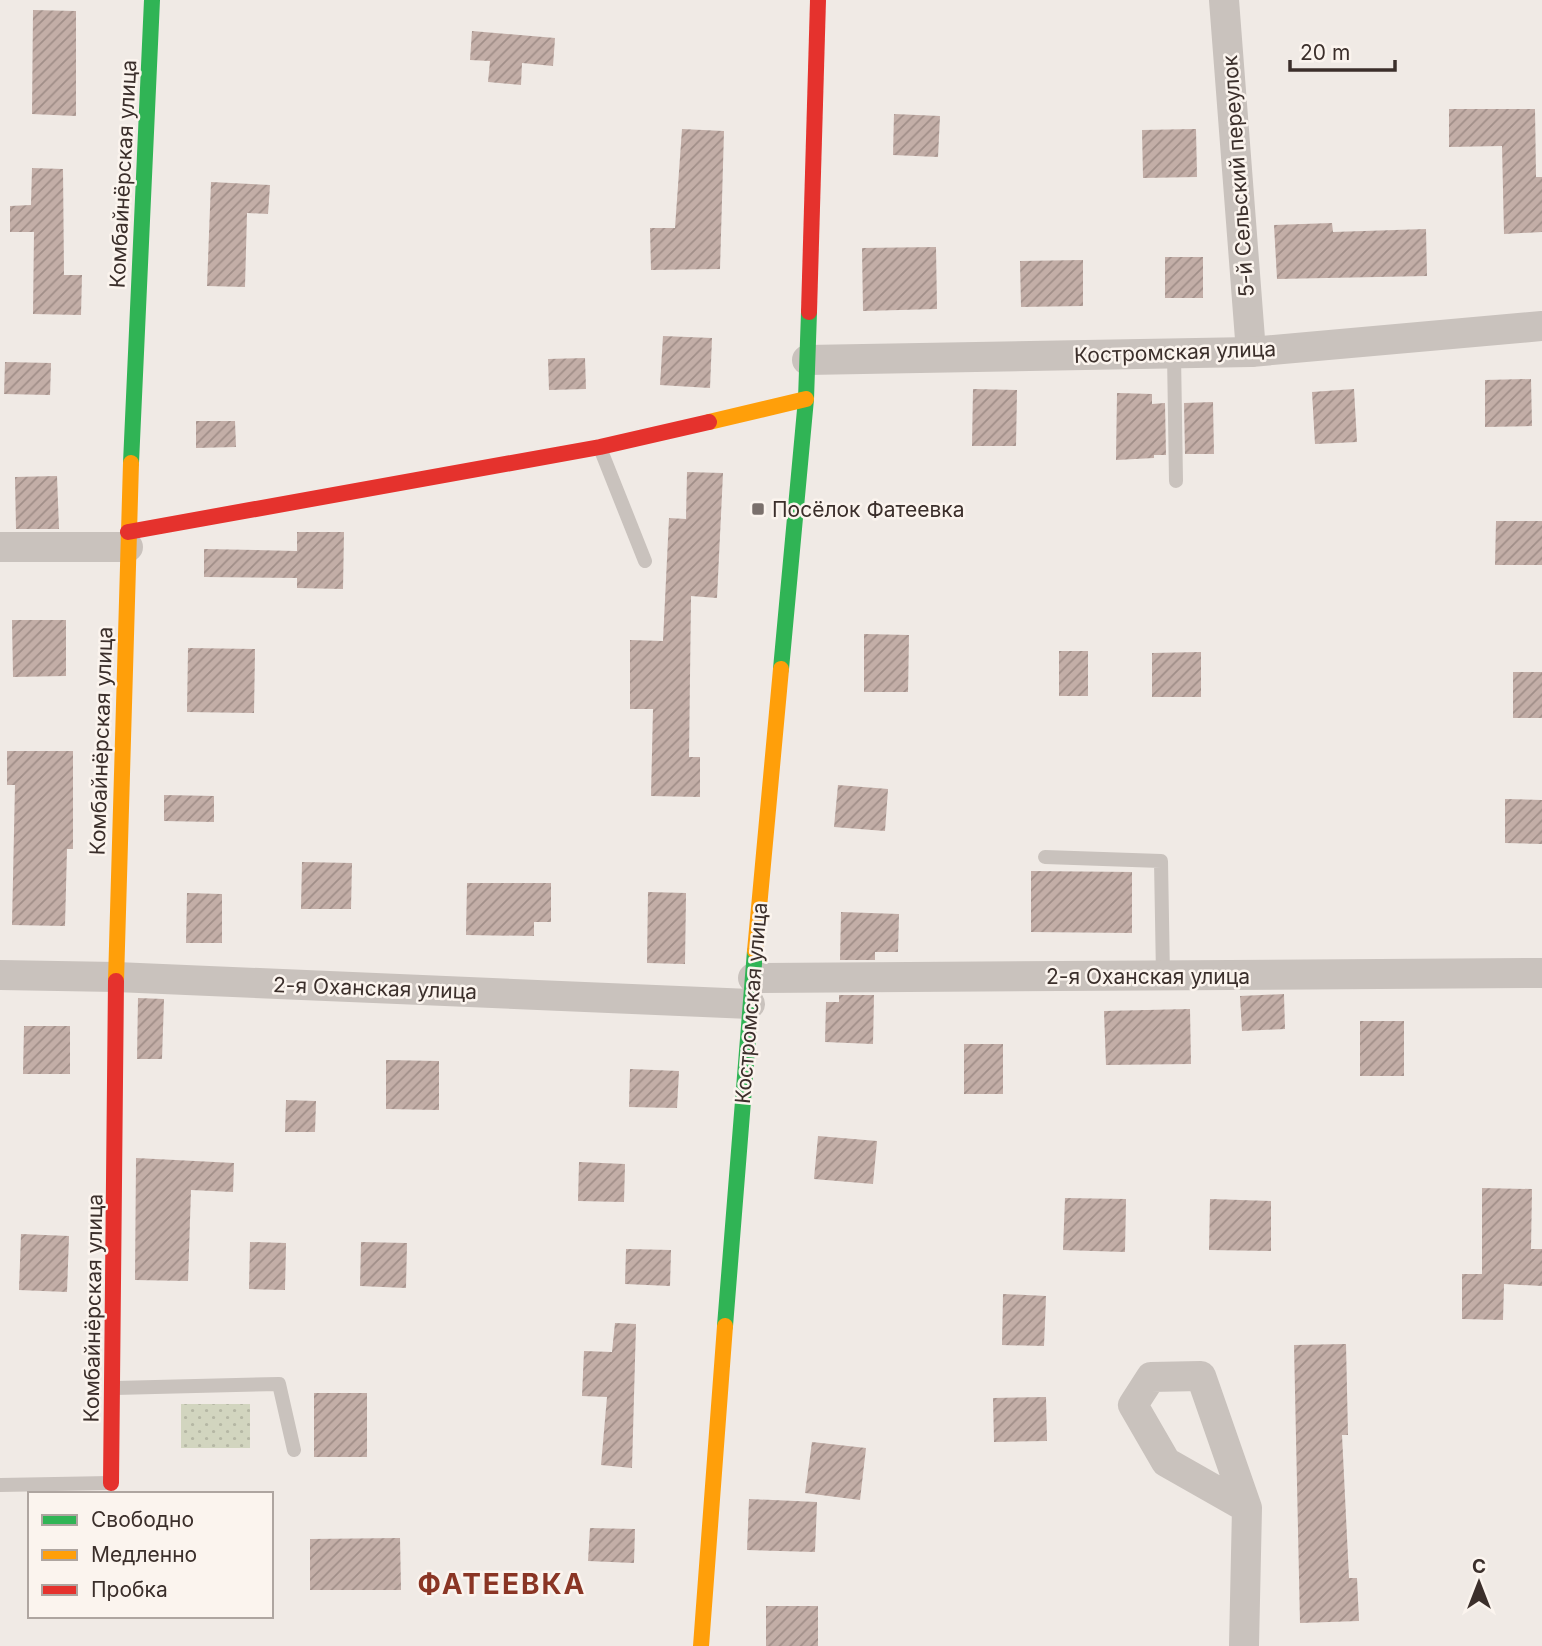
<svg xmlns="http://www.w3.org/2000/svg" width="1542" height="1646" viewBox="0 0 1542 1646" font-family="Inter,sans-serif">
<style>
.grass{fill:url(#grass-dots)}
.building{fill:url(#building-hatch)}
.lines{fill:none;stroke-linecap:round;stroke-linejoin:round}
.lane{stroke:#c9c2bd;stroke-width:14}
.street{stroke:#c9c2bd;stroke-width:30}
.fast{stroke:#30b455;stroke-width:16}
.slow{stroke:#ff9f0a;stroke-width:16}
.jam{stroke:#e5322d;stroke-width:16}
.poi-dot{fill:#7a706c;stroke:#fbf4ee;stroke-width:2.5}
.labels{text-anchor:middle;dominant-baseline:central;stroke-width:5;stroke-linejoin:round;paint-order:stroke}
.street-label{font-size:21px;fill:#3b2f2b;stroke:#fbf4ee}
.poi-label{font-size:21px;fill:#3b2f2b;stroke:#fbf4ee;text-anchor:start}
.district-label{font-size:28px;font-weight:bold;letter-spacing:2px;fill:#8a3524;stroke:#fbf4ee}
</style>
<defs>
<pattern id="grass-dots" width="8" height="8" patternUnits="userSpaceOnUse" patternTransform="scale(1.75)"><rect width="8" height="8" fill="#d2d5bf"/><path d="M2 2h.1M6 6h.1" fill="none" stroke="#b5b7a4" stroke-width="1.8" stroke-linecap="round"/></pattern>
<pattern id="building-hatch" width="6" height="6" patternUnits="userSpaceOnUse" patternTransform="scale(1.75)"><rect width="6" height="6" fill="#c3aea7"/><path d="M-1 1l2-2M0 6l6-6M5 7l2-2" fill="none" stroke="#a08e88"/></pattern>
</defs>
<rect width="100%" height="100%" fill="#f0eae5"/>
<rect class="grass" x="181" y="1404" width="69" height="44"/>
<g class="building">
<path d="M 33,10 L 76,11 L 76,116 L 32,114 Z"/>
<path d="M 472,31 L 555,38 L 553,66 L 522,63 L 521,85 L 488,82 L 490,61 L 470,60 Z"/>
<path d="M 1449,109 L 1535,109 L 1536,177 L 1542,177 L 1542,232 L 1504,234 L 1502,146 L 1449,147 Z"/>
<path d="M 894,114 L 940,116 L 938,157 L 893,155 Z"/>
<path d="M 682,129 L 724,131 L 720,269 L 651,270 L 650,228 L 675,228 Z"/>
<path d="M 1196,129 L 1197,177 L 1143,178 L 1142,130 Z"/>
<path d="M 32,168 L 63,169 L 64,275 L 82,275 L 81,315 L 33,314 L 34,232 L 10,232 L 10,206 L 31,205 Z"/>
<path d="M 211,182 L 270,185 L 268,214 L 247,213 L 245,287 L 207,286 Z"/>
<path d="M 1332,223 L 1333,232 L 1426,229 L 1427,276 L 1277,279 L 1274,225 Z"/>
<path d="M 936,247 L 937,309 L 863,311 L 862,248 Z"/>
<rect x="1165" y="257" width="38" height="41"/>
<path d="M 1083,260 L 1083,306 L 1021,307 L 1020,261 Z"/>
<path d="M 663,336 L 712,338 L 710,388 L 660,385 Z"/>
<path d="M 585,358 L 586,389 L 549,390 L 548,359 Z"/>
<path d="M 5,362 L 51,363 L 50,395 L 4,394 Z"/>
<path d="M 1531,379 L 1532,426 L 1485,427 L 1485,380 Z"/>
<path d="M 973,389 L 1017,390 L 1016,446 L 972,446 Z"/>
<path d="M 1354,389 L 1357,442 L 1315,444 L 1312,392 Z"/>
<path d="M 1117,393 L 1152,394 L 1152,404 L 1165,403 L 1166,455 L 1154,455 L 1154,458 L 1116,460 Z"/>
<path d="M 1213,402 L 1214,454 L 1185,454 L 1184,403 Z"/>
<path d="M 196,421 L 235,421 L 236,447 L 196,448 Z"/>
<path d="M 687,472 L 723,473 L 717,598 L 691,596 L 689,757 L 700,757 L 700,797 L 651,796 L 653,709 L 630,709 L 630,640 L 663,641 L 669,518 L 686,519 Z"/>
<path d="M 57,476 L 59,529 L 16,529 L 15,477 Z"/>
<path d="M 1496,521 L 1542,521 L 1542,565 L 1495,565 Z"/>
<path d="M 297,532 L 344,532 L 343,589 L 297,588 L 297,578 L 204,577 L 204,549 L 297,551 Z"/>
<path d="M 12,620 L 66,620 L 66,676 L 13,677 Z"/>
<path d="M 864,634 L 909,635 L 908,692 L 864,692 Z"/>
<path d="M 188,648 L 255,649 L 254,713 L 187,712 Z"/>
<rect x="1059" y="651" width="29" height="45"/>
<path d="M 1201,652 L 1201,697 L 1152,697 L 1152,653 Z"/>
<rect x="1513" y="672" width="29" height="46"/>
<path d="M 7,751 L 73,751 L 73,849 L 67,849 L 65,926 L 12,925 L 15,785 L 7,785 Z"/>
<path d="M 838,785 L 888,789 L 885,831 L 834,827 Z"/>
<path d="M 164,795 L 214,796 L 214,822 L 164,821 Z"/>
<path d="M 1505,799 L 1542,800 L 1542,844 L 1505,843 Z"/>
<path d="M 302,862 L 352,863 L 351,909 L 301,909 Z"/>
<path d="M 1031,871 L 1132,872 L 1132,933 L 1031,932 Z"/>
<path d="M 467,883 L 551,883 L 551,922 L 534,922 L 534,936 L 466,935 Z"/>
<path d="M 648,892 L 686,893 L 685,964 L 647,963 Z"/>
<path d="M 187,893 L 222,894 L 222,943 L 186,943 Z"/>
<path d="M 841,912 L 899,914 L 898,952 L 875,952 L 875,960 L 840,960 Z"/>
<path d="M 1284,994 L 1285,1029 L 1242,1031 L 1240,996 Z"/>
<path d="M 839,995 L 874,995 L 873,1044 L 825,1042 L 826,1002 L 839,1002 Z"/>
<path d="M 138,998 L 164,999 L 162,1059 L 137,1059 Z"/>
<path d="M 1190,1009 L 1191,1064 L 1106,1065 L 1104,1011 Z"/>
<rect x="1360" y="1021" width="44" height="55"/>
<path d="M 24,1026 L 70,1026 L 70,1074 L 23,1074 Z"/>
<rect x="964" y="1044" width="39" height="50"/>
<path d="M 386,1060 L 439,1061 L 439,1110 L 386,1109 Z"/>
<path d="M 630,1069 L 679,1071 L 677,1108 L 629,1107 Z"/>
<path d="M 286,1100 L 316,1101 L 315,1132 L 285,1132 Z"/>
<path d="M 818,1136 L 877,1141 L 873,1184 L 814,1179 Z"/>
<path d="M 136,1158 L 234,1163 L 233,1192 L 191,1190 L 188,1281 L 135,1280 Z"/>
<path d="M 579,1162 L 625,1164 L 624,1202 L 578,1201 Z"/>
<path d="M 1482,1188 L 1532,1189 L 1531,1249 L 1542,1249 L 1542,1286 L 1504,1284 L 1503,1320 L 1462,1319 L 1462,1274 L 1482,1274 Z"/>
<path d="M 1065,1198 L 1126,1199 L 1125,1252 L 1063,1250 Z"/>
<path d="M 1210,1199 L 1271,1201 L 1271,1251 L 1209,1250 Z"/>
<path d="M 21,1234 L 69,1236 L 67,1292 L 19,1290 Z"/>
<path d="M 250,1242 L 286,1243 L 285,1290 L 249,1289 Z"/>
<path d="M 361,1242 L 407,1243 L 406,1288 L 360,1286 Z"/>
<path d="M 626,1249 L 671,1250 L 670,1286 L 625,1284 Z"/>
<path d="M 1003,1294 L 1046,1296 L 1044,1346 L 1002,1345 Z"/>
<path d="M 615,1323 L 636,1324 L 632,1468 L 601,1465 L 607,1397 L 582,1396 L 584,1351 L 612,1352 Z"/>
<path d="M 1346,1344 L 1348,1435 L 1342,1435 L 1349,1578 L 1357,1578 L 1359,1621 L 1300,1623 L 1294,1345 Z"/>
<rect x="314" y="1393" width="53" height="64"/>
<path d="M 1046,1397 L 1047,1441 L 994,1442 L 993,1398 Z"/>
<path d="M 812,1442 L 866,1448 L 860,1500 L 805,1493 Z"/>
<path d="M 749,1499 L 817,1502 L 815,1552 L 747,1550 Z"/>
<path d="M 590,1528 L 635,1529 L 634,1563 L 588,1561 Z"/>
<path d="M 400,1538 L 401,1590 L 310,1590 L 310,1539 Z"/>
<rect x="766" y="1606" width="52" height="40"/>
</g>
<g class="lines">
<g class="lane">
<path d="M 1174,354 L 1176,481"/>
<path d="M 600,448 L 645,561"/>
<path d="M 1045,857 L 1161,861 L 1163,976"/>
<path d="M 115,1388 L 279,1384 L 294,1450"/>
<path d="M 0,1485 L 110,1483"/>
</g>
<g class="street">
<path d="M 1224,0 L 1251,352"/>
<path d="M 807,360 L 1251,352 L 1542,326"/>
<path d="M 0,547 L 128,547"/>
<path d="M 0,975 L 116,977 L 750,1004"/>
<path d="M 753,978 L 1542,973"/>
<path d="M 1244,1646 L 1247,1508 L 1201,1376 L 1151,1377 L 1133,1405 L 1166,1462 L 1247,1508"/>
</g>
<g class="fast">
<path d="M 131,463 L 152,0"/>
<path d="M 781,669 L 806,399 L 809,312"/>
<path d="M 725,1326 L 755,951"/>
</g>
<g class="slow">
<path d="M 709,422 L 806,399"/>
<path d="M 755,951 L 781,669"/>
<path d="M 116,981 L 131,463"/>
<path d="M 701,1646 L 725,1326"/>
</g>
<g class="jam">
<path d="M 809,312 L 818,0"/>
<path d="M 128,532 L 600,447 L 709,422"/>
<path d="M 111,1483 L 116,981"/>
</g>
</g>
<rect class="poi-dot" x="751" y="502" width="14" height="14" rx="3.5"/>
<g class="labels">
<g class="street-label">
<text transform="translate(123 174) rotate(-87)">Комбайнёрская улица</text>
<text transform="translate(1238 176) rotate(-94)">5-й Сельский переулок</text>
<text transform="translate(1175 352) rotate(-2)">Костромская улица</text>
<text transform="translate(101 741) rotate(-88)">Комбайнёрская улица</text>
<text x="1148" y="976">2-я Оханская улица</text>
<text transform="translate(375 988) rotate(2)">2-я Оханская улица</text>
<text transform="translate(751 1003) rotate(-85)">Костромская улица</text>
<text transform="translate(93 1308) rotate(-89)">Комбайнёрская улица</text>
</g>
<g class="poi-label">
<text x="772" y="509">Посёлок Фатеевка</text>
</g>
<g class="district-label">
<text x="502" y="1584">ФАТЕЕВКА</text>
</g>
</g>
<rect x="28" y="1492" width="245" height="126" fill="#fbf4ee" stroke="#aea5a0" stroke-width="2"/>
<rect x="42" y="1515" width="35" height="10" fill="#30b455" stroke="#aea5a0" stroke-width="2"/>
<text x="91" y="1527" font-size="21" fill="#3b2f2b">Свободно</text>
<rect x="42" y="1550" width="35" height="10" fill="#ff9f0a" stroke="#aea5a0" stroke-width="2"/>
<text x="91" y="1562" font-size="21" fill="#3b2f2b">Медленно</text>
<rect x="42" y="1585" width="35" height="10" fill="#e5322d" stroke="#aea5a0" stroke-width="2"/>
<text x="91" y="1597" font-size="21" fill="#3b2f2b">Пробка</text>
<g transform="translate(1479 1583)" stroke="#fbf4ee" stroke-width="5" paint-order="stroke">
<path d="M0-5L12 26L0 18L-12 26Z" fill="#3b2f2b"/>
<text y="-10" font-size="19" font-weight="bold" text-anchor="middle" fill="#3b2f2b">С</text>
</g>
<path d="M1290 60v10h105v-10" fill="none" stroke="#3b2f2b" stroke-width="3.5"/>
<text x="1300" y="60" font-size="21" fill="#3b2f2b" stroke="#fbf4ee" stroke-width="5" paint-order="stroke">20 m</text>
</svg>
